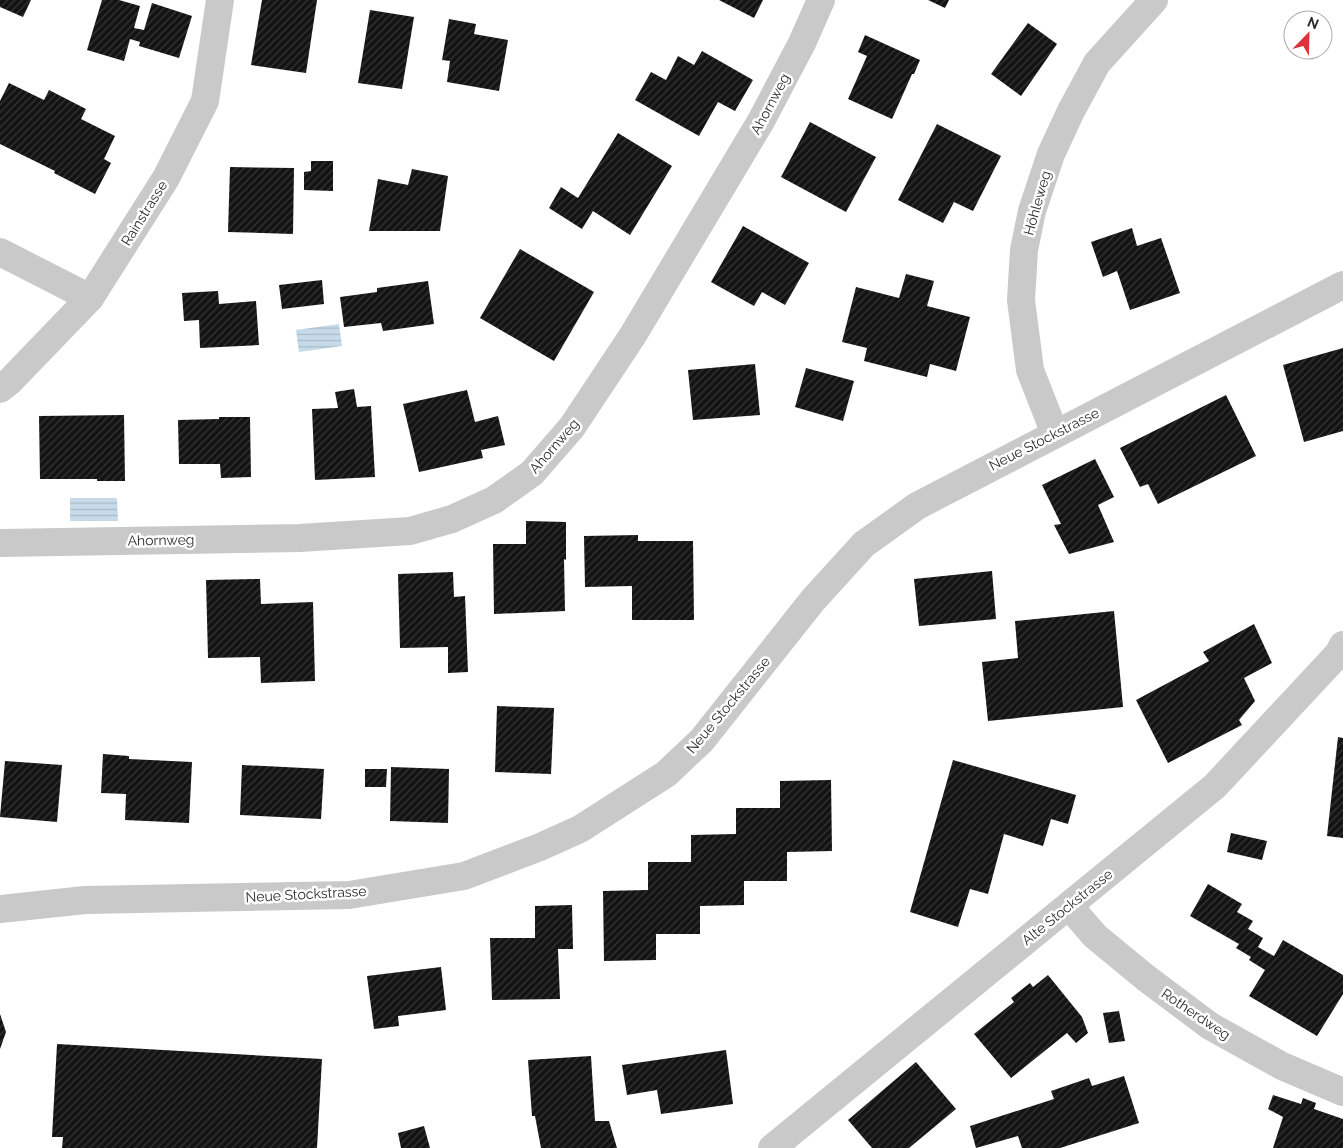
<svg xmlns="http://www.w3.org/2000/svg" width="1343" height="1148" viewBox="0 0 1343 1148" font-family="Raleway,sans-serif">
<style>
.water{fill:url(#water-rules)}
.building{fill:url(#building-hatch)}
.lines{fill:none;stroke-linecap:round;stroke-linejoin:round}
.minor{stroke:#c9c9c9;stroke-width:28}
.labels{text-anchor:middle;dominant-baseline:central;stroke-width:5;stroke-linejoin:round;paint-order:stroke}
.street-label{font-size:14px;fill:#2c2c2c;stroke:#fff}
</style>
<defs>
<pattern id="water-rules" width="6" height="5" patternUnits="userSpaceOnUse" patternTransform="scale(1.25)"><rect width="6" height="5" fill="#c6dae9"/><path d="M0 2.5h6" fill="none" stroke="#aabbc8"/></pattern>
<pattern id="building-hatch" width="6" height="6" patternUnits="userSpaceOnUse" patternTransform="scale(1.25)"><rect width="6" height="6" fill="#131313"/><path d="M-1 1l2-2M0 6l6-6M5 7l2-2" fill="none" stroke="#363636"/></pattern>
</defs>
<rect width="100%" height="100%" fill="#fff"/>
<g class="water">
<path d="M 339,324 L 342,346 L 299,352 L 296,330 Z"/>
<path d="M 70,498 L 117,498 L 118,521 L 70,521 Z"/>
</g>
<g class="building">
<path d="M 0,0 L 31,0 L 23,17 L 0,7 Z"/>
<path d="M 102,0 L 119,0 L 140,6 L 134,28 L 144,30 L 152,3 L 192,16 L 179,58 L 139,46 L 140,42 L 130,39 L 124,61 L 87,50 Z"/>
<path d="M 262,0 L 317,0 L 306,73 L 251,65 Z"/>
<path d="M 719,0 L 763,0 L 754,18 Z"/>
<path d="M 928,0 L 949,0 L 945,8 Z"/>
<path d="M 370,10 L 414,17 L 402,89 L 358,83 Z"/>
<path d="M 449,19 L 476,24 L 474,34 L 508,40 L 499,91 L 447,82 L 450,61 L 442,60 Z"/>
<path d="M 1028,23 L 1057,44 L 1021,96 L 991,74 Z"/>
<path d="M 865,35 L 920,60 L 914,74 L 912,74 L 892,119 L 848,99 L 867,56 L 858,52 Z"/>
<path d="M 702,51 L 753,80 L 735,111 L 718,102 L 699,136 L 635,100 L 651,72 L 666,80 L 678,56 L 694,65 Z"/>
<path d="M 9,83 L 44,100 L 49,90 L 86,109 L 81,119 L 115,136 L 104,159 L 111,163 L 95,194 L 54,173 L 55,171 L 0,144 L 0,101 Z"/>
<path d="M 810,122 L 876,157 L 846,212 L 781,177 Z"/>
<path d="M 937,124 L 1001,156 L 973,211 L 954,202 L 943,223 L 898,200 Z"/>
<path d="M 618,133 L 672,166 L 630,235 L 593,211 L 582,229 L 549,208 L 561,187 L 578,198 Z"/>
<path d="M 311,161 L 333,161 L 333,191 L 304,190 L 304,172 L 311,171 Z"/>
<path d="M 230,167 L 294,168 L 293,234 L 228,232 Z"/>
<path d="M 412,169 L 448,176 L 440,231 L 369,231 L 378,179 L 408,185 Z"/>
<path d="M 743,226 L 809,263 L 785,305 L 762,292 L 754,306 L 711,282 Z"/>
<path d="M 1132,228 L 1137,246 L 1161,238 L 1180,293 L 1130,310 L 1117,271 L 1103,277 L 1091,242 Z"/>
<path d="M 520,249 L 594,292 L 554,361 L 480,318 Z"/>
<path d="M 906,274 L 934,281 L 927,306 L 970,317 L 956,371 L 930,364 L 927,377 L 864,361 L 867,348 L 842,342 L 856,287 L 899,298 Z"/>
<path d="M 322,280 L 324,304 L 282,309 L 279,285 Z"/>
<path d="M 428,281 L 434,324 L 383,331 L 381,323 L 344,327 L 340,297 L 377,292 L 377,288 Z"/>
<path d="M 218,291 L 219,304 L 256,301 L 259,345 L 200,348 L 199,320 L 184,321 L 182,293 Z"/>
<path d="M 1343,348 L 1343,431 L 1304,442 L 1283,365 Z"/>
<path d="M 755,364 L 760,415 L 693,420 L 688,370 Z"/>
<path d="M 806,368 L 854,381 L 843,421 L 795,407 Z"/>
<path d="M 354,389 L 357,407 L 371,406 L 375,477 L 315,480 L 312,409 L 338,408 L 335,392 Z"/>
<path d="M 467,390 L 475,422 L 498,416 L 505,445 L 481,450 L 483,458 L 419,472 L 403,404 Z"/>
<path d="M 1226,395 L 1256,456 L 1158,504 L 1148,484 L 1140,487 L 1120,448 Z"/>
<path d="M 124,415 L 125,481 L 97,481 L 97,479 L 40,479 L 39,416 Z"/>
<path d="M 219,417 L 250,417 L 251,477 L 221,478 L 220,464 L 179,464 L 178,420 L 219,419 Z"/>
<path d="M 1095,459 L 1114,497 L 1098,505 L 1114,542 L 1069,554 L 1054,525 L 1061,524 L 1042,485 Z"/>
<path d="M 526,521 L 566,522 L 566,560 L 564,559 L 565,611 L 494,614 L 493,544 L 526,544 Z"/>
<path d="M 638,535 L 638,541 L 693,541 L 694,620 L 632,620 L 632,586 L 585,587 L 584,536 Z"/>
<path d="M 992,571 L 996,619 L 919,626 L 914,579 Z"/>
<path d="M 453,572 L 454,597 L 465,596 L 468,672 L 448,673 L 448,647 L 400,648 L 398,574 Z"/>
<path d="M 260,579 L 261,604 L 313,602 L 315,681 L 261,683 L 260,657 L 208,658 L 206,580 Z"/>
<path d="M 1114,611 L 1123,707 L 988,721 L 982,662 L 1018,658 L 1015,621 Z"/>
<path d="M 1254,624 L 1272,663 L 1244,678 L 1255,701 L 1239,720 L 1242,725 L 1168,763 L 1136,700 L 1209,661 L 1203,652 Z"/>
<path d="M 497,706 L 554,708 L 551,774 L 495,772 Z"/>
<path d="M 1338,737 L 1343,738 L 1343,838 L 1327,836 Z"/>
<path d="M 103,754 L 129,756 L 129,759 L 192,762 L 189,823 L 125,820 L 126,794 L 101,793 Z"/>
<path d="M 953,760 L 1076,795 L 1068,824 L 1051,819 L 1043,846 L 1004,834 L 988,894 L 970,889 L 958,927 L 910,912 Z"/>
<path d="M 5,761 L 62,765 L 57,822 L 0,817 Z"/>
<path d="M 242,765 L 324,769 L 321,819 L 240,815 Z"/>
<path d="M 391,767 L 449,769 L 448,823 L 390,821 Z"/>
<path d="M 365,769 L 387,769 L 386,787 L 365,787 Z"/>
<path d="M 831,780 L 832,851 L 787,852 L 787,881 L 744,881 L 744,905 L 700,906 L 700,934 L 656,934 L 656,960 L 604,961 L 603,891 L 648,890 L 648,862 L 691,862 L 691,835 L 736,834 L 736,808 L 780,808 L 780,781 Z"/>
<path d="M 1231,833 L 1267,841 L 1262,860 L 1227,852 Z"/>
<path d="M 1208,884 L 1242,904 L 1237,912 L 1253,921 L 1248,929 L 1263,938 L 1258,947 L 1274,956 L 1283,940 L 1343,975 L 1343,994 L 1317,1036 L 1249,996 L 1265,970 L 1249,960 L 1251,957 L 1236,948 L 1239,944 L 1190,916 Z"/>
<path d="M 572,905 L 573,949 L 558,949 L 560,999 L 492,1000 L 490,938 L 535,938 L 535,906 Z"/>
<path d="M 441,967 L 446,1010 L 398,1016 L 399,1026 L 374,1029 L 367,976 Z"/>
<path d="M 1048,975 L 1082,1017 L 1088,1033 L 1076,1043 L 1067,1033 L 1011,1078 L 974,1034 L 1014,1002 L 1011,998 L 1030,983 L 1033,987 Z"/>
<path d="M 1119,1011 L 1125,1041 L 1109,1043 L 1103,1013 Z"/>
<path d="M 0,1014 L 6,1032 L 0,1049 Z"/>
<path d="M 57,1044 L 322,1059 L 317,1148 L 62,1148 L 63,1137 L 52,1137 Z"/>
<path d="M 726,1050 L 733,1104 L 661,1114 L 657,1090 L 627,1095 L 622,1065 Z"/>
<path d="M 591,1056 L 595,1121 L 609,1121 L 617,1148 L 541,1148 L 535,1116 L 532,1116 L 528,1060 Z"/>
<path d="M 916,1062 L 956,1109 L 909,1148 L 872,1148 L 848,1120 Z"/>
<path d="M 1124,1076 L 1139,1123 L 1060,1148 L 1022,1148 L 1018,1136 L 976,1148 L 970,1126 L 1054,1099 L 1051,1091 L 1089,1078 L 1092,1086 Z"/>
<path d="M 1273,1095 L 1301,1104 L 1303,1098 L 1316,1103 L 1314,1109 L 1343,1119 L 1343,1148 L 1273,1148 L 1283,1117 L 1268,1109 Z"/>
<path d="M 424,1126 L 430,1148 L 401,1148 L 398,1133 Z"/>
</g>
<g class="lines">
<g class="minor">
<path d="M 0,252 L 90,298"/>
<path d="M 0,389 L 9,382 L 90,298 L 166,178 L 205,101 L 220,0"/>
<path d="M 1055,434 L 1030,370 L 1021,300 L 1024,250 L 1032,211 L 1051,154 L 1071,111 L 1097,63 L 1154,0"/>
<path d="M 0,543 L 300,538 L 410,531 L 452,519 L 494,500 L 532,473 L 572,427 L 633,335 L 761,121 L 802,43 L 821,0"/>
<path d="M 1069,906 L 1095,936 L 1146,978 L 1210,1026 L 1282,1066 L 1343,1092"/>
<path d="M 0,909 L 85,900 L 349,895 L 464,876 L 540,847 L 580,829 L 666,774 L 702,740 L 813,600 L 864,544 L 917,506 L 1343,285"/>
<path d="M 772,1148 L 1215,786 L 1338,654 L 1343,645"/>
</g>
</g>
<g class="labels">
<g class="street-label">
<text transform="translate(770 104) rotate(-62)">Ahornweg</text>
<text transform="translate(1037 203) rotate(-74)">Höhleweg</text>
<text transform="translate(144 213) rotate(-58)">Rainstrasse</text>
<text transform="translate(1044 439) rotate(-27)">Neue Stockstrasse</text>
<text transform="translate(554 446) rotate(-49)">Ahornweg</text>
<text transform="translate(161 540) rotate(-1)">Ahornweg</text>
<text transform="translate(728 705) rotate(-50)">Neue Stockstrasse</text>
<text transform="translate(306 894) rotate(-3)">Neue Stockstrasse</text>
<text transform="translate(1067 907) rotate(-39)">Alte Stockstrasse</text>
<text transform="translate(1196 1014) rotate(34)">Rotherdweg</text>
</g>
</g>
<g transform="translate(1308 35) rotate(23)"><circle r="24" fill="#ffffff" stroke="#ababab"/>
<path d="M0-4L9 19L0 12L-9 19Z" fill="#df323a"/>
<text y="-8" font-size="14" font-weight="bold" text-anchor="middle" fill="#2c2c2c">N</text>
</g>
</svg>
